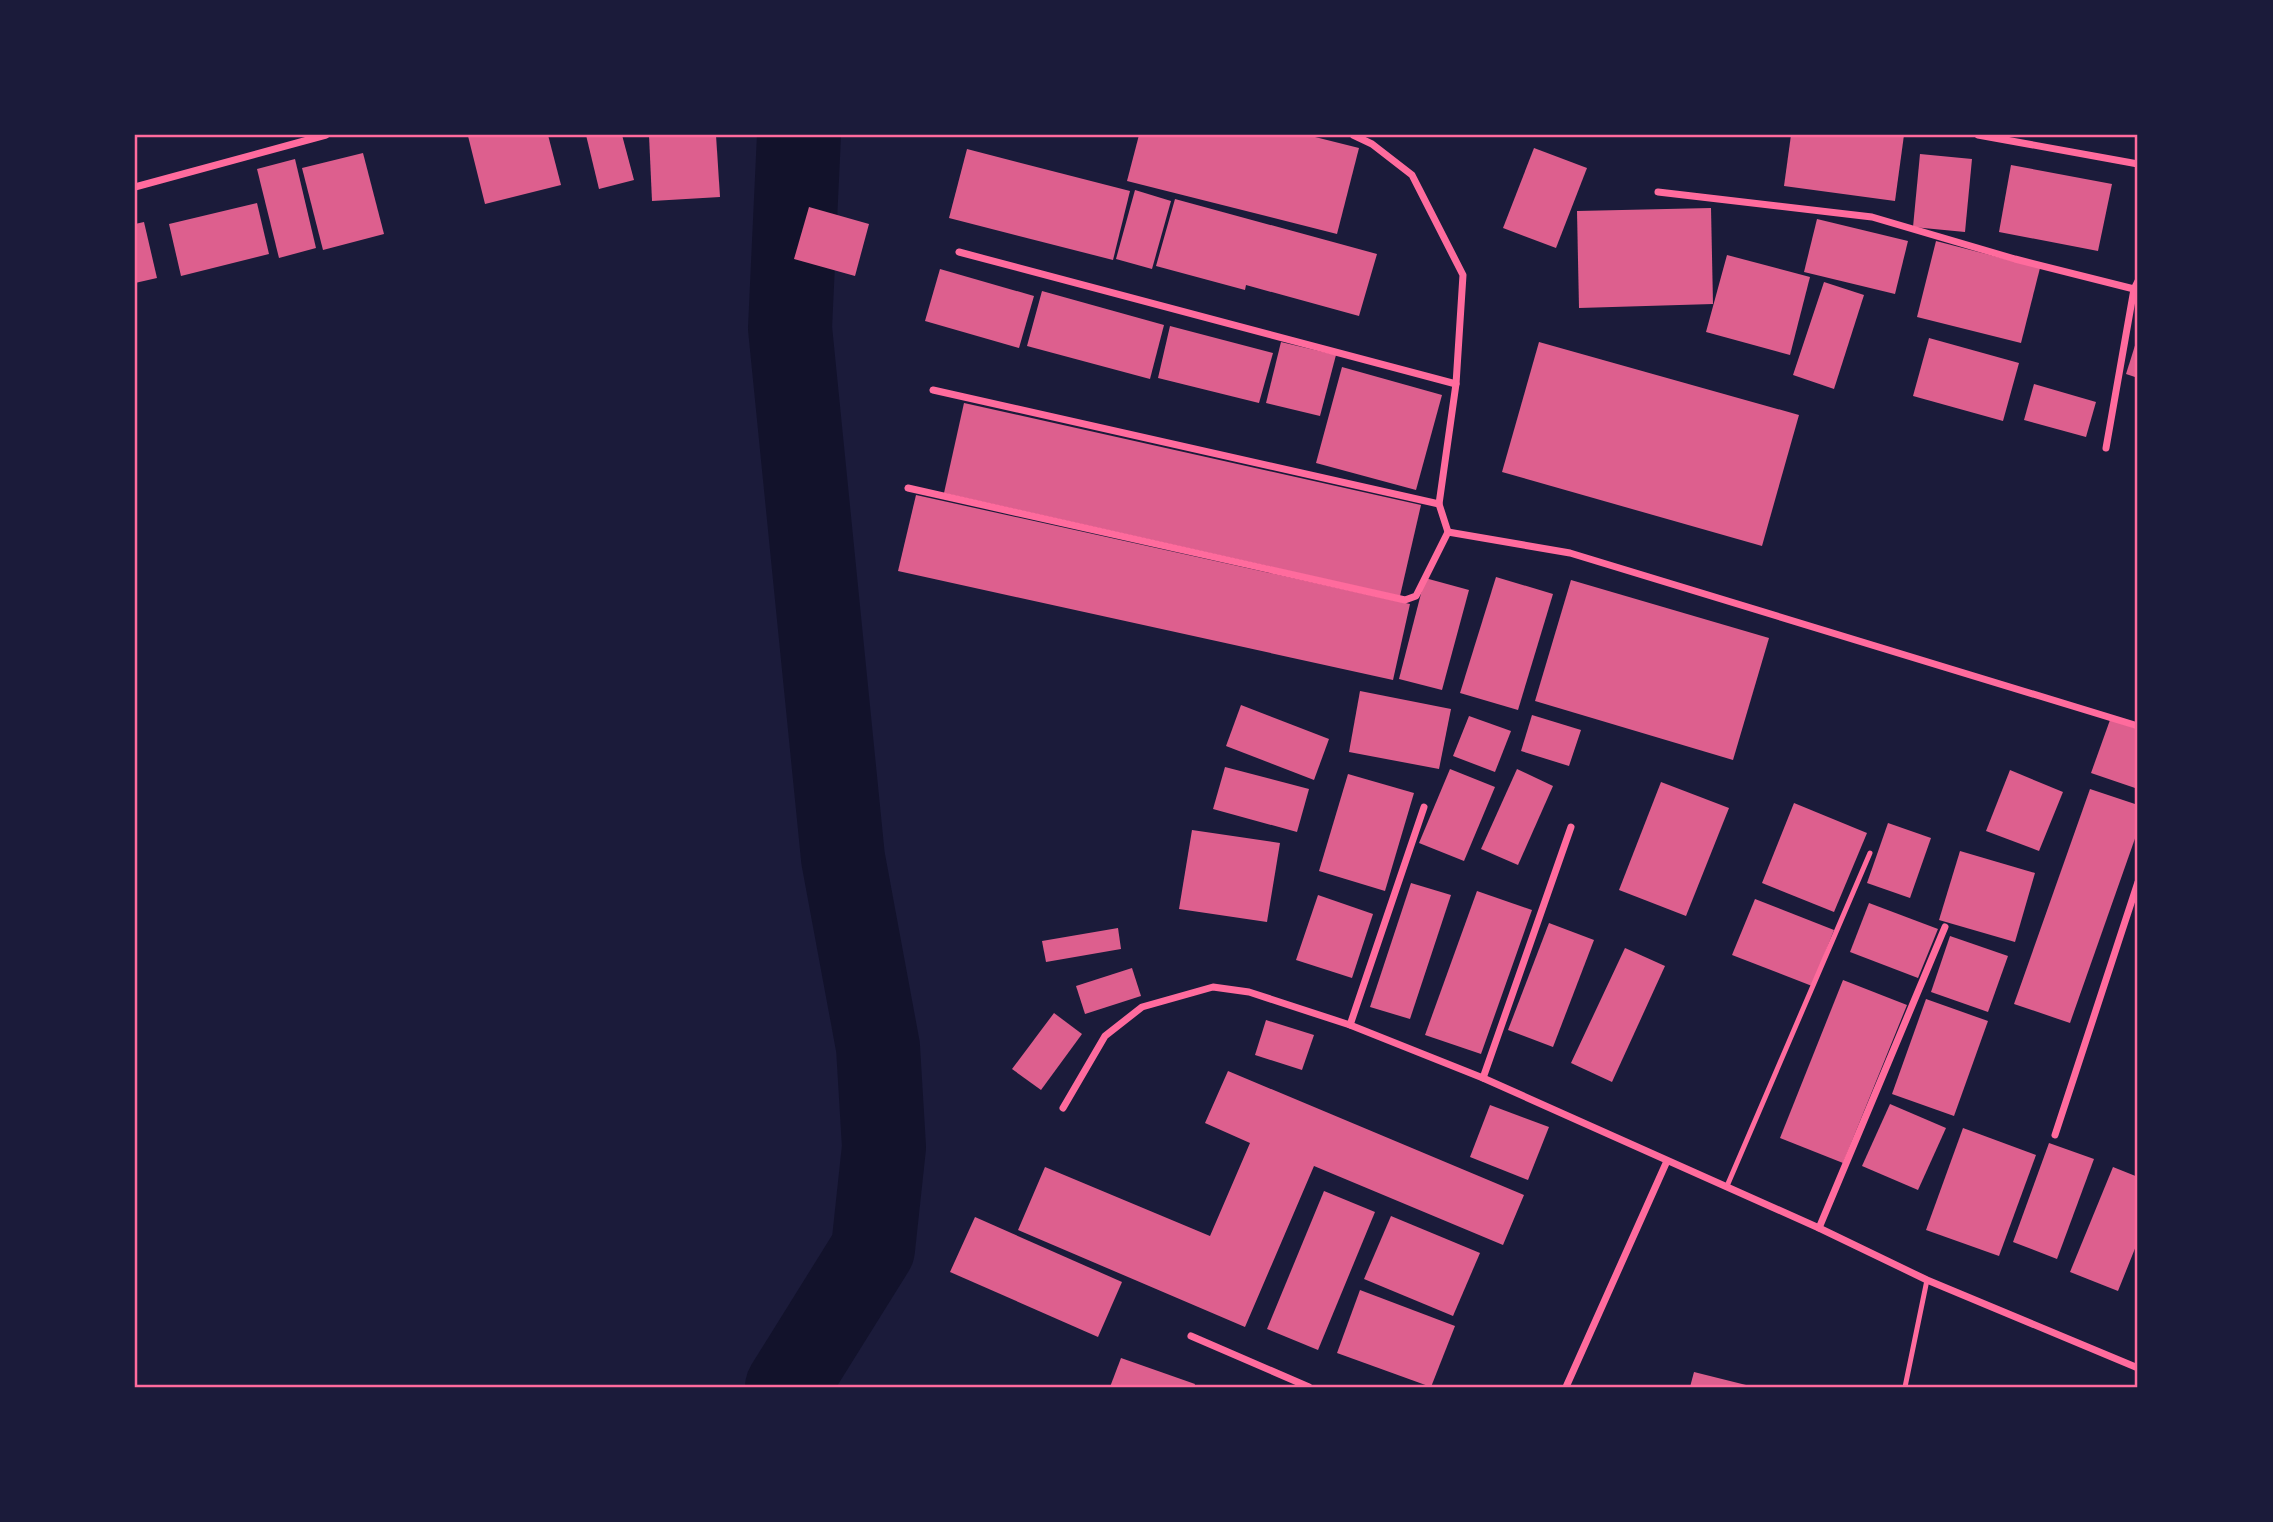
<svg xmlns="http://www.w3.org/2000/svg" width="2273" height="1522" viewBox="0 0 2273 1522" font-family="'PT Serif',serif">
<style>
.lines{fill:none;stroke-linecap:round;stroke-linejoin:round}
.river{stroke:#12122b;stroke-width:84}
.building{fill:#dd5f8e}
.service{stroke:#ff6b9d;stroke-width:5}
.minor{stroke:#ff6b9d;stroke-width:7}
.neatline{fill:none;stroke:#ff6b9d;stroke-width:2.5}
</style>
<rect width="100%" height="100%" fill="#1b1b3a"/>
<g class="lines">
<path class="river" d="M 787,1387 L 873,1249 L 884,1147 L 878,1047 L 843,858 L 790,328 L 799,135"/>
</g>
<g class="building">
<path d="M 475,135 L 548,135 L 561,185 L 485,204 L 468,136 Z"/>
<path d="M 586,135 L 622,135 L 634,180 L 599,189 Z"/>
<path d="M 649,135 L 716,135 L 720,197 L 652,201 Z"/>
<path d="M 1139,135 L 1307,135 L 1359,148 L 1337,234 L 1127,181 Z"/>
<path d="M 1791,135 L 1904,135 L 1895,201 L 1784,186 Z"/>
<path d="M 1534,148 L 1587,168 L 1556,248 L 1503,228 Z"/>
<path d="M 967,149 L 1130,191 L 1113,260 L 949,218 Z"/>
<path d="M 363,153 L 384,234 L 323,250 L 302,168 Z"/>
<path d="M 1920,154 L 1972,159 L 1965,232 L 1913,227 Z"/>
<path d="M 295,159 L 316,248 L 279,258 L 257,169 Z"/>
<path d="M 2011,165 L 2112,184 L 2098,251 L 1999,232 Z"/>
<path d="M 1135,190 L 1171,201 L 1152,269 L 1116,259 Z"/>
<path d="M 1175,199 L 1377,254 L 1359,316 L 1246,285 L 1245,290 L 1156,266 Z"/>
<path d="M 257,203 L 269,254 L 181,276 L 169,224 Z"/>
<path d="M 809,207 L 869,224 L 855,276 L 794,259 Z"/>
<path d="M 1711,208 L 1713,304 L 1579,308 L 1577,211 Z"/>
<path d="M 1817,219 L 1908,241 L 1895,294 L 1804,272 Z"/>
<path d="M 144,222 L 157,278 L 135,283 L 135,224 Z"/>
<path d="M 1936,241 L 2040,268 L 2021,343 L 1917,317 Z"/>
<path d="M 1727,255 L 1810,277 L 1790,355 L 1706,332 Z"/>
<path d="M 940,269 L 1034,296 L 1019,348 L 925,321 Z"/>
<path d="M 1824,282 L 1864,295 L 1834,389 L 1793,375 Z"/>
<path d="M 1042,291 L 1164,325 L 1150,379 L 1027,346 Z"/>
<path d="M 1170,326 L 1273,353 L 1259,403 L 1158,378 Z"/>
<path d="M 2138,336 L 2138,378 L 2126,374 Z"/>
<path d="M 1929,338 L 2019,363 L 2003,421 L 1913,396 Z"/>
<path d="M 1281,342 L 1336,355 L 1320,416 L 1266,403 Z"/>
<path d="M 1539,342 L 1799,415 L 1762,546 L 1502,472 Z"/>
<path d="M 1342,367 L 1442,395 L 1416,490 L 1316,463 Z"/>
<path d="M 2034,384 L 2096,402 L 2086,437 L 2024,420 Z"/>
<path d="M 964,403 L 1421,505 L 1400,596 L 944,493 Z"/>
<path d="M 916,495 L 1410,604 L 1393,680 L 898,571 Z"/>
<path d="M 1496,577 L 1553,594 L 1518,710 L 1460,693 Z"/>
<path d="M 1425,578 L 1469,590 L 1442,690 L 1399,679 Z"/>
<path d="M 1571,580 L 1769,638 L 1733,760 L 1535,701 Z"/>
<path d="M 1360,691 L 1451,709 L 1439,769 L 1349,752 Z"/>
<path d="M 1241,705 L 1329,739 L 1314,780 L 1226,746 Z"/>
<path d="M 1532,715 L 1581,730 L 1569,766 L 1521,751 Z"/>
<path d="M 1469,716 L 1511,731 L 1495,772 L 1453,756 Z"/>
<path d="M 2110,720 L 2138,729 L 2138,789 L 2091,773 Z"/>
<path d="M 1225,767 L 1309,789 L 1297,832 L 1213,809 Z"/>
<path d="M 1450,769 L 1495,787 L 1464,861 L 1419,843 Z"/>
<path d="M 1517,769 L 1553,786 L 1518,865 L 1481,849 Z"/>
<path d="M 2010,770 L 2063,792 L 2039,851 L 1986,831 Z"/>
<path d="M 1348,774 L 1414,793 L 1385,891 L 1319,871 Z"/>
<path d="M 1661,782 L 1729,808 L 1686,916 L 1619,890 Z"/>
<path d="M 2090,789 L 2138,805 L 2138,830 L 2070,1023 L 2014,1004 Z"/>
<path d="M 1794,803 L 1867,833 L 1834,912 L 1762,883 Z"/>
<path d="M 1888,823 L 1931,838 L 1910,898 L 1867,883 Z"/>
<path d="M 1192,830 L 1280,843 L 1267,922 L 1179,909 Z"/>
<path d="M 1960,851 L 2035,873 L 2015,942 L 1939,920 Z"/>
<path d="M 1411,883 L 1451,895 L 1410,1019 L 1370,1007 Z"/>
<path d="M 1477,891 L 1532,910 L 1481,1054 L 1425,1035 Z"/>
<path d="M 1318,895 L 1373,914 L 1352,978 L 1296,960 Z"/>
<path d="M 1755,899 L 1834,930 L 1812,986 L 1732,955 Z"/>
<path d="M 1869,903 L 1938,929 L 1918,978 L 1850,952 Z"/>
<path d="M 1549,923 L 1594,940 L 1553,1047 L 1508,1030 Z"/>
<path d="M 1118,928 L 1121,949 L 1046,962 L 1042,941 Z"/>
<path d="M 1950,936 L 2008,956 L 1988,1012 L 1931,992 Z"/>
<path d="M 1625,948 L 1665,966 L 1612,1082 L 1571,1063 Z"/>
<path d="M 1132,968 L 1141,996 L 1085,1014 L 1076,986 Z"/>
<path d="M 1843,980 L 1907,1005 L 1843,1163 L 1780,1138 Z"/>
<path d="M 1926,999 L 1988,1021 L 1954,1116 L 1892,1094 Z"/>
<path d="M 1054,1013 L 1082,1034 L 1041,1090 L 1012,1069 Z"/>
<path d="M 1266,1020 L 1314,1035 L 1302,1070 L 1255,1055 Z"/>
<path d="M 1228,1071 L 1524,1195 L 1503,1245 L 1314,1166 L 1245,1327 L 1018,1230 L 1045,1167 L 1210,1236 L 1250,1143 L 1205,1123 Z"/>
<path d="M 1890,1104 L 1946,1128 L 1918,1190 L 1862,1166 Z"/>
<path d="M 1490,1105 L 1549,1127 L 1528,1180 L 1470,1157 Z"/>
<path d="M 1963,1128 L 2036,1155 L 1999,1256 L 1926,1230 Z"/>
<path d="M 2049,1143 L 2094,1159 L 2057,1259 L 2013,1242 Z"/>
<path d="M 2113,1167 L 2138,1177 L 2138,1241 L 2118,1291 L 2070,1272 Z"/>
<path d="M 1324,1191 L 1375,1212 L 1318,1350 L 1267,1329 Z"/>
<path d="M 1391,1216 L 1480,1253 L 1453,1316 L 1364,1279 Z"/>
<path d="M 975,1217 L 1122,1282 L 1098,1337 L 950,1272 Z"/>
<path d="M 1360,1290 L 1455,1326 L 1431,1387 L 1337,1353 Z"/>
<path d="M 1121,1358 L 1195,1384 L 1194,1387 L 1110,1387 Z"/>
<path d="M 1694,1372 L 1750,1386 L 1750,1387 L 1690,1387 Z"/>
</g>
<g class="lines">
<g class="service">
<path d="M 1727,1186 L 1870,853"/>
<path d="M 1905,1387 L 1927,1280"/>
</g>
<g class="minor">
<path d="M 1353,135 L 1372,144 L 1412,175 L 1463,275 L 1456,384 L 1439,504 L 1448,532"/>
<path d="M 1978,135 L 2138,164"/>
<path d="M 135,187 L 326,135"/>
<path d="M 1658,192 L 1872,217 L 2015,259 L 2134,289"/>
<path d="M 959,252 L 1456,384"/>
<path d="M 933,390 L 1439,504"/>
<path d="M 2106,448 L 2134,289 L 2138,281"/>
<path d="M 908,488 L 1405,600 L 1416,596 L 1448,532 L 1570,553 L 2138,726"/>
<path d="M 1350,1025 L 1424,807"/>
<path d="M 1483,1078 L 1571,827"/>
<path d="M 1063,1108 L 1105,1036 L 1142,1007 L 1213,987 L 1249,992 L 1350,1025 L 1483,1078 L 1819,1228 L 1927,1280 L 2138,1368"/>
<path d="M 2055,1135 L 2138,882"/>
<path d="M 1819,1228 L 1945,927"/>
<path d="M 1191,1336 L 1309,1387"/>
<path d="M 1566,1387 L 1667,1161"/>
</g>
</g>
<rect width="2273" height="1522" fill="none" stroke="#1b1b3a" stroke-width="273"/>
<rect x="136" y="136" width="2000" height="1250" class="neatline"/>
</svg>
